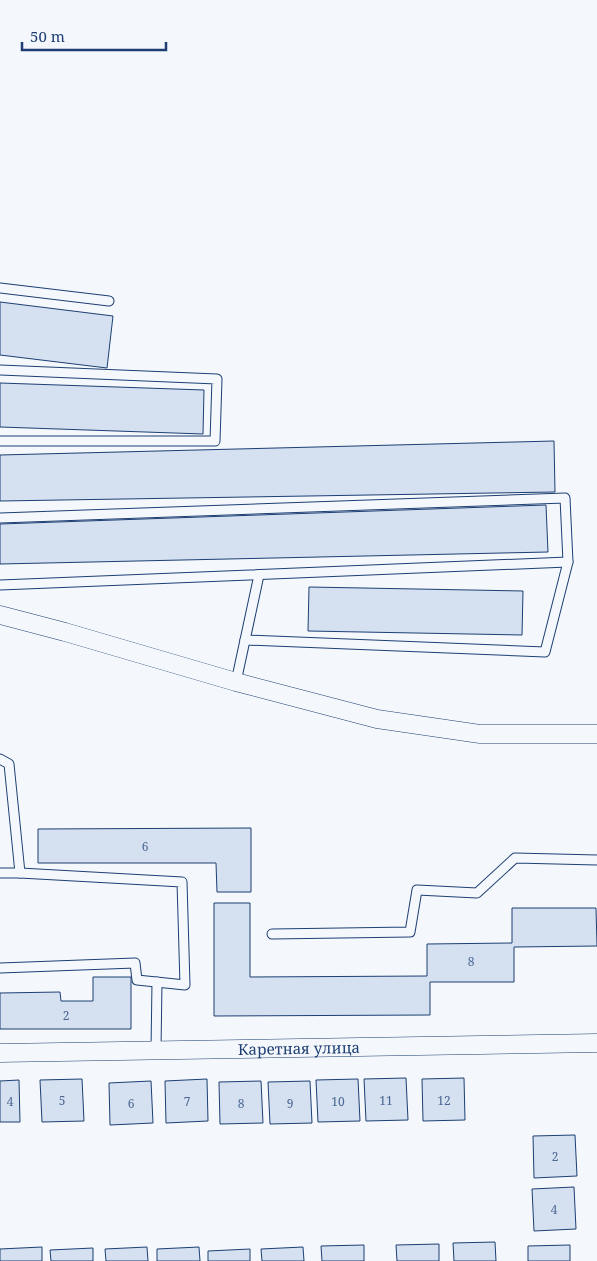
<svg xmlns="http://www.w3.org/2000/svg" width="597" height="1261" viewBox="0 0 597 1261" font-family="'Noto Serif',serif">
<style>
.building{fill:#d5e0f0;stroke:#1d3f73}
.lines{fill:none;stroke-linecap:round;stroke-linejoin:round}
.lane-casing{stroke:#1d3f73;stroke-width:11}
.street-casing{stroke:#1d3f73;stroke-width:19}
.lane{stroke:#f4f7fb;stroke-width:9}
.street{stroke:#f4f7fb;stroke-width:18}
.labels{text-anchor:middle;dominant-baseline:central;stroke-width:4;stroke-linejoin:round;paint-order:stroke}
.number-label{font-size:12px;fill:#4b6792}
.street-label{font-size:15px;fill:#1d3f73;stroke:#f4f7fb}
</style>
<rect width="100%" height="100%" fill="#f4f7fb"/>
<g class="building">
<path d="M 0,302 L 113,316 L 107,368 L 0,355 Z"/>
<path d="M 0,383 L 204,390 L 203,434 L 0,427 Z"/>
<path d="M 554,441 L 555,492 L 0,501 L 0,455 Z"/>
<path d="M 546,505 L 548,552 L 0,564 L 0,524 Z"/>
<path d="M 309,587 L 523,591 L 522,635 L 308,631 Z"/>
<path d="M 251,828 L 251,892 L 217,892 L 216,863 L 38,863 L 38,829 Z"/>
<path d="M 214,903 L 250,903 L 250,977 L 427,976 L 427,944 L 512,943 L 512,908 L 596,908 L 597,946 L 514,947 L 514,982 L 430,982 L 430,1015 L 214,1016 Z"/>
<path d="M 93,977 L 131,977 L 131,1029 L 0,1029 L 0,993 L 60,992 L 61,1001 L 93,1001 Z"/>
<path d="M 406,1078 L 408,1120 L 366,1121 L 364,1079 Z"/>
<path d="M 464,1078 L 465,1120 L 423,1121 L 422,1079 Z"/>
<path d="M 82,1079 L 84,1121 L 42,1122 L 40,1080 Z"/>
<path d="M 207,1079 L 208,1121 L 166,1123 L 165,1081 Z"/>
<path d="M 358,1079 L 360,1121 L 318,1122 L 316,1080 Z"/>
<path d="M 19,1080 L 20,1122 L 0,1122 L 0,1081 Z"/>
<path d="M 151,1081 L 153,1123 L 110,1125 L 109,1083 Z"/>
<path d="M 261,1081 L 263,1123 L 220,1124 L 219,1082 Z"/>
<path d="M 310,1081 L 312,1123 L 270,1124 L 268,1082 Z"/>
<path d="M 575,1135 L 577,1176 L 534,1178 L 533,1136 Z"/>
<path d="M 574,1187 L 576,1229 L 534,1231 L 532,1189 Z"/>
<path d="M 495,1242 L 496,1261 L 454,1261 L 453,1243 Z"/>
<path d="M 439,1244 L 439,1261 L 397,1261 L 396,1245 Z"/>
<path d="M 364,1245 L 364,1261 L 322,1261 L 321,1246 Z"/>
<path d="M 570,1245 L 570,1261 L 528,1261 L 528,1246 Z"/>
<path d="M 42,1247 L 42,1261 L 0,1261 L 0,1249 Z"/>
<path d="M 147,1247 L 148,1261 L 106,1261 L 105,1249 Z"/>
<path d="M 199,1247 L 200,1261 L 157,1261 L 157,1249 Z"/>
<path d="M 303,1247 L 304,1261 L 262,1261 L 261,1249 Z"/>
<path d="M 93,1248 L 93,1261 L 51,1261 L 50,1250 Z"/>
<path d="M 250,1249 L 250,1261 L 208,1261 L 208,1251 Z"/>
</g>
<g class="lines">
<defs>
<g id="lane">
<path d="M 0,288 L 109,301"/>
<path d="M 0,370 L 217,379 L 215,441 L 0,441"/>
<path d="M 0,518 L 565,498 L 568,562 L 0,585"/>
<path d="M 245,640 L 545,652 L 568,562"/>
<path d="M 236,682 L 259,575"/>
<path d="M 0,759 L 9,764 L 20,873"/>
<path d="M 0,873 L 20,873 L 182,882 L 185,985 L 137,980 L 135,963 L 0,968"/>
<path d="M 272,934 L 410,932 L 417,890 L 477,893 L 515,858 L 597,860"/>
<path d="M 156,1050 L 157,982"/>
</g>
<g id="street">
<path d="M 0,615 L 65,632 L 236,682 L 377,719 L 480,734 L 597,734"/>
<path id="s1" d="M 0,1053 L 597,1043"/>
</g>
</defs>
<use href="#lane" class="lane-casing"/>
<use href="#street" class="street-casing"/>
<use href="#lane" class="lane"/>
<use href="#street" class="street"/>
</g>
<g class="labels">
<g class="number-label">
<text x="145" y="846">6</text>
<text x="471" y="961">8</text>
<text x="66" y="1015">2</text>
<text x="62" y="1100">5</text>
<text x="386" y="1100">11</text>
<text x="444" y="1100">12</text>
<text x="10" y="1101">4</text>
<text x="187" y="1101">7</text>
<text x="338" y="1101">10</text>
<text x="131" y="1103">6</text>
<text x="241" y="1103">8</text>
<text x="290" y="1103">9</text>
<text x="555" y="1156">2</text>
<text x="554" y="1209">4</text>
</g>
<g class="street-label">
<text stroke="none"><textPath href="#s1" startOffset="299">Каретная улица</textPath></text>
</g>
</g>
<path d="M22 42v8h144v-8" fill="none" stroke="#1d3f73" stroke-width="2.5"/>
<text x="30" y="42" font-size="15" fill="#1d3f73" stroke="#f4f7fb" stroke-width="4" paint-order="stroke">50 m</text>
</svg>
